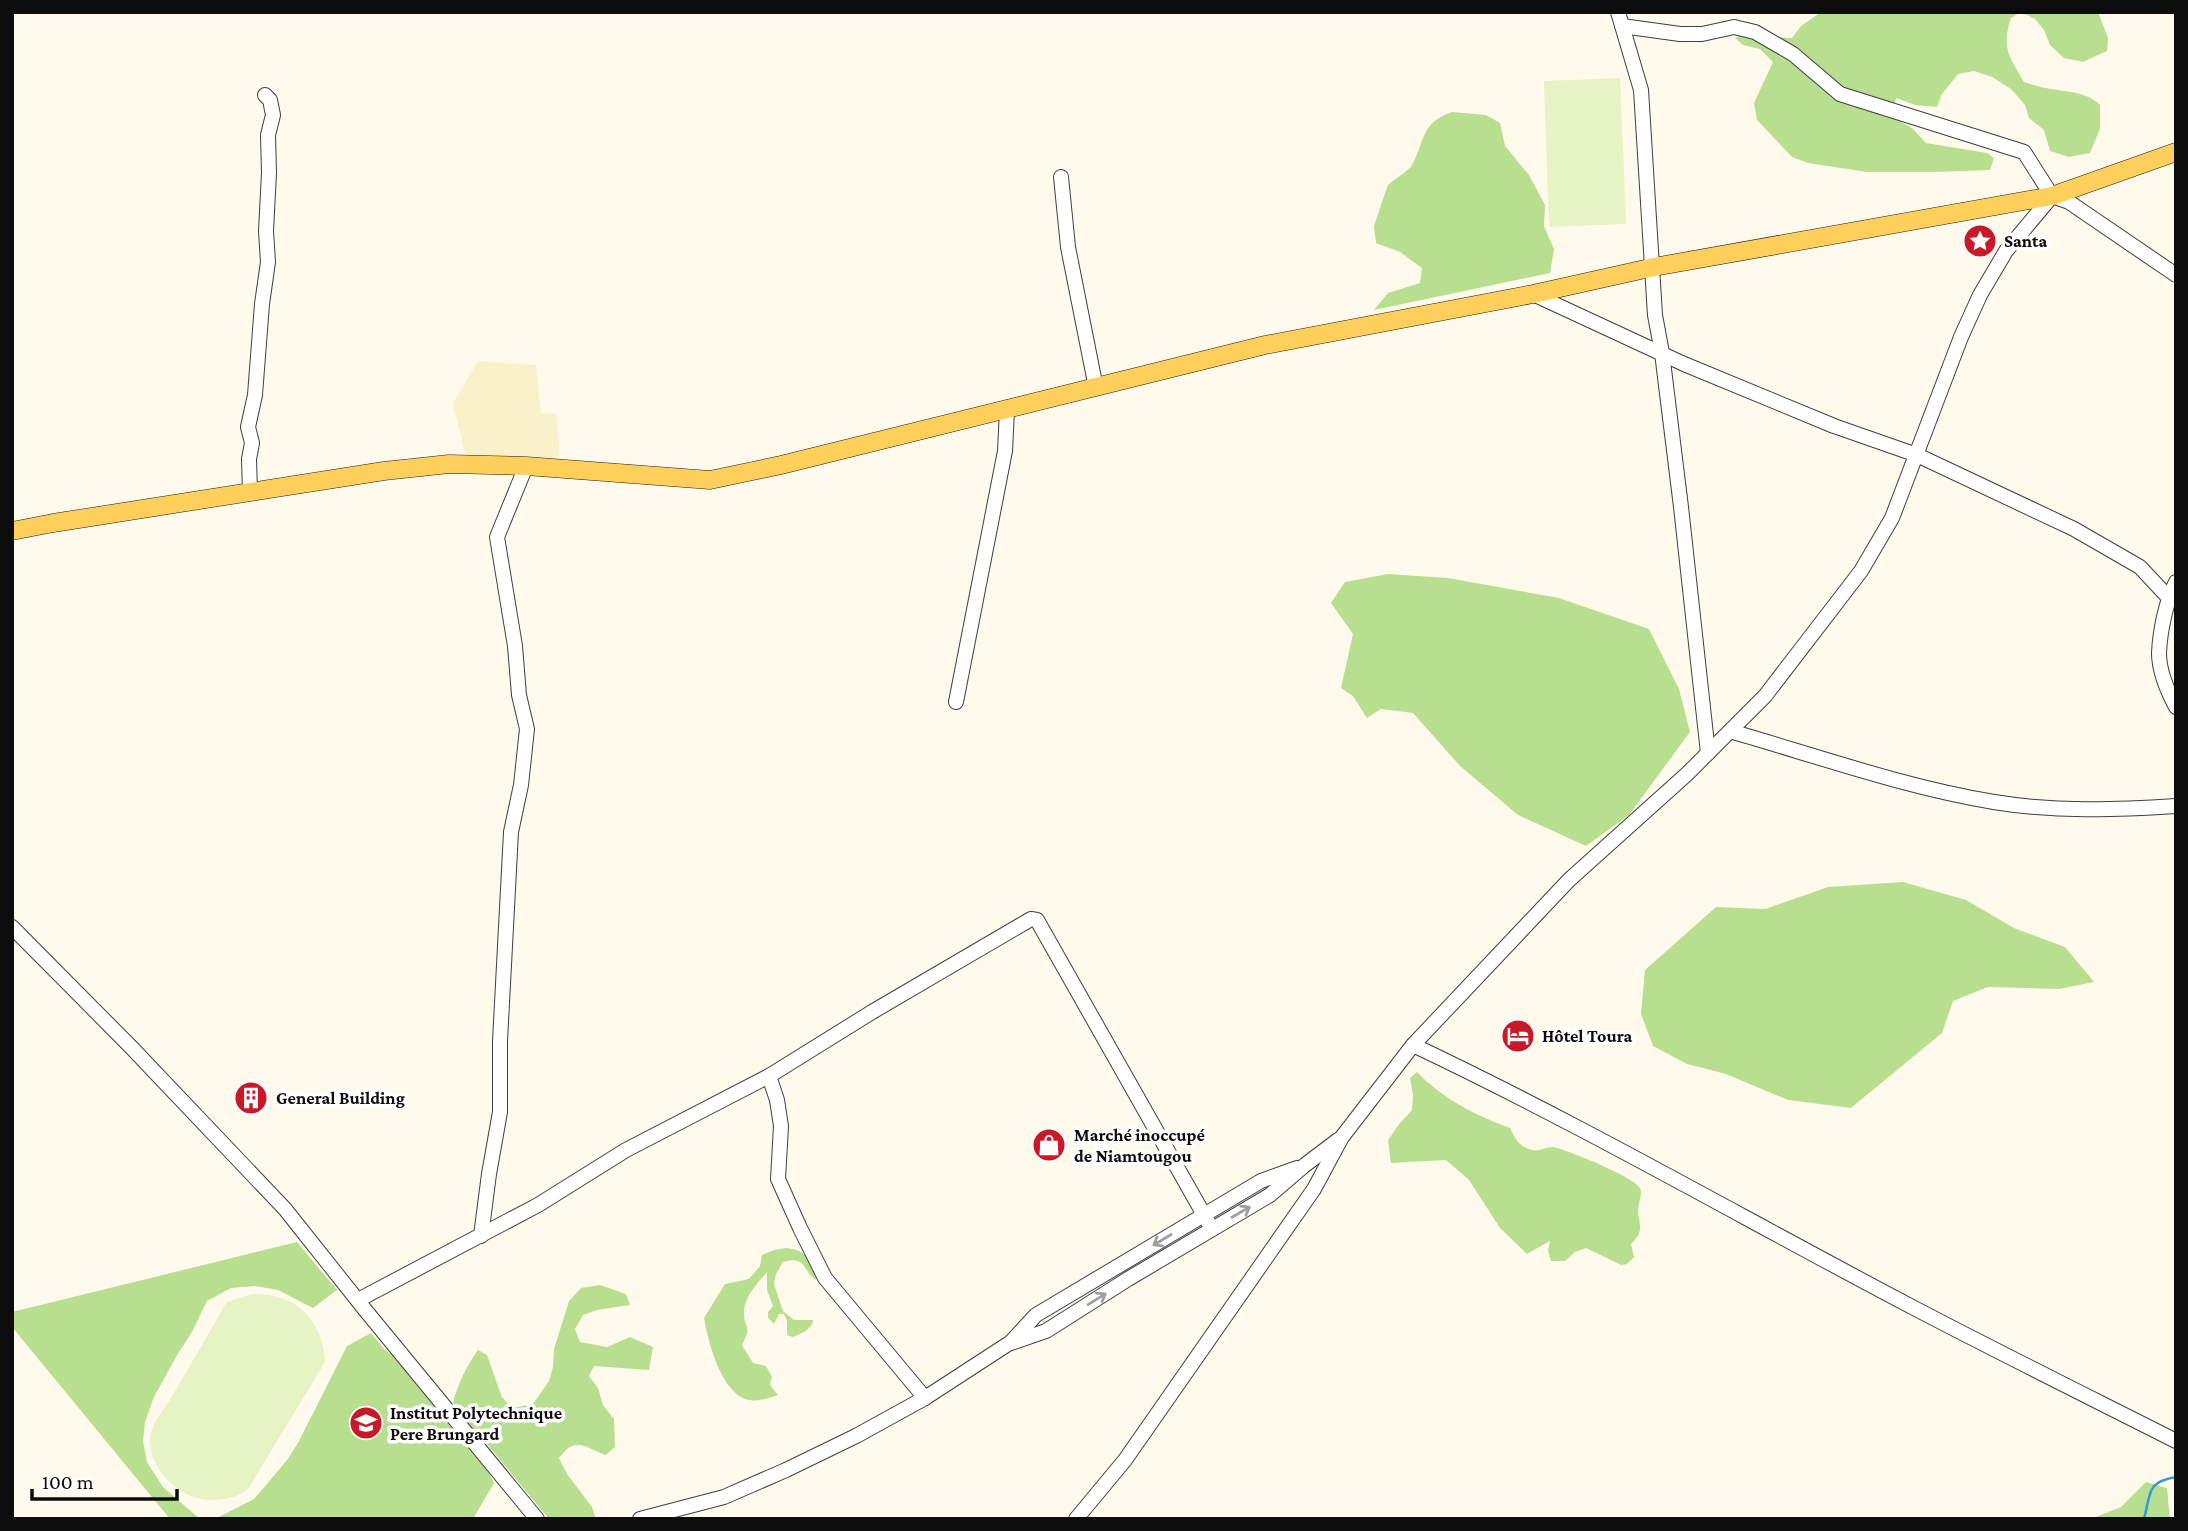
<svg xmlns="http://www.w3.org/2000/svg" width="2188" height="1531" viewBox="0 0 2188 1531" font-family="'Crimson Pro',serif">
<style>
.farmland{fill:#f8f1c9}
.forest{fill:#b8df90}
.pitch{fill:#e6f3c5}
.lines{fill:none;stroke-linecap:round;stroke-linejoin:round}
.stream{stroke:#2c9dd9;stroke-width:2.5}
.minor-casing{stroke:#3f3f3f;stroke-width:16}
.major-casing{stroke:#1d1d1d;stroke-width:19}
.minor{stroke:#fff;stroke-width:14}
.major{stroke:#ffcf5c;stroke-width:18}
.oneway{stroke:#9e9e9e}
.labels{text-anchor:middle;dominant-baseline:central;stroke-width:7;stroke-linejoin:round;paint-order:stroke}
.poi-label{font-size:18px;font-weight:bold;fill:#0c0c0c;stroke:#fff;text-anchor:start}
</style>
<rect width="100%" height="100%" fill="#fffaec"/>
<path class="farmland" d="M 478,361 L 536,365 L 541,413 L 557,414 L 560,461 L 466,457 L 453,403 Z"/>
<g class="forest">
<path d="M 1821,12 L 2021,12 L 2011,18 C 2001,48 2009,56 2024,82 C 2031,84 2039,87 2046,88 C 2064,92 2087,91 2100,105 L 2100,129 L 2090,153 L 2069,157 L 2050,151 L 2044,130 L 2029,118 L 2025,105 L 2011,89 L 1992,77 L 1974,71 L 1958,74 L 1942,94 L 1937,107 L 1915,105 L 1896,98 L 1892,117 L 1912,128 L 1926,143 L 1987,153 L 1994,158 L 1990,170 L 1936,172 L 1867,172 L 1808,163 L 1792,157 L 1757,120 L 1754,103 L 1773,62 L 1760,49 L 1743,45 L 1735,38 L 1743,35 L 1792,38 L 1801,26 Z"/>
<path d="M 2021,12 L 2098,12 L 2108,38 L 2107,51 L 2083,62 L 2064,58 L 2050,45 L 2044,30 L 2035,19 Z"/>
<path d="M 1452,112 L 1486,115 L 1500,123 L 1505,146 L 1529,175 L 1545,205 L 1544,226 L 1554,249 L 1550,273 L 1374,310 L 1388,293 L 1420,283 L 1422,268 L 1400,252 L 1376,243 C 1376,238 1374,232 1374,226 C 1375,223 1387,187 1388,185 C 1396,177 1409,172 1413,163 C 1426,138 1421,123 1452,112 Z"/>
<path d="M 1388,574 L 1448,578 L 1559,598 L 1649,629 L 1679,689 L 1690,732 L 1629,815 L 1586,846 L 1518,815 L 1460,766 L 1413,713 L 1381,709 L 1367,718 L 1353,696 L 1341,688 L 1353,634 L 1331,603 L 1345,582 Z"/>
<path d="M 1903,882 L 1966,900 L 2014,928 L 2065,947 L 2094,982 L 2059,989 L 1988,987 L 1953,1001 L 1942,1033 L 1851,1108 L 1788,1100 L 1726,1074 L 1687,1064 L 1653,1046 L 1641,1014 L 1645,970 L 1716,907 L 1765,909 L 1828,887 Z"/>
<path d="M 1417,1072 C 1443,1099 1475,1115 1510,1128 C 1515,1138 1519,1147 1532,1150 C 1538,1152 1546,1147 1553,1147 C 1566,1149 1636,1178 1640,1188 C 1643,1195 1638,1203 1638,1210 C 1639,1226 1645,1230 1631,1244 L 1634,1257 L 1627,1264 L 1621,1265 L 1586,1248 L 1575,1252 L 1565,1261 L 1551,1261 L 1548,1251 L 1550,1241 L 1527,1254 L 1500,1228 L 1469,1180 L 1446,1160 L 1391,1163 L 1388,1140 L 1400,1123 L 1412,1110 L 1413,1095 L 1410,1078 Z"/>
<path d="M 297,1242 L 337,1290 L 313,1308 L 278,1290 L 255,1286 L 231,1288 L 207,1301 L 192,1332 L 176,1357 L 154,1397 L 145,1422 L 143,1441 L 147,1462 L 163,1487 L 200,1519 L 170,1519 L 12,1327 L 12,1312 Z"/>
<path d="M 786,1248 C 807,1250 809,1260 818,1276 L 816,1280 C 802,1271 807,1255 783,1262 L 776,1274 L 774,1284 L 783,1311 L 794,1320 L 813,1320 C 813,1329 800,1334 793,1337 L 787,1335 L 787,1321 L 784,1314 L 779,1314 L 774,1324 L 768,1318 L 768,1312 L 773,1306 L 767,1290 L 767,1272 C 758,1283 744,1297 744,1312 C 744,1330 753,1324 742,1345 L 753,1363 L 766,1366 L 772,1377 L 770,1385 L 778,1395 C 767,1399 752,1404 741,1397 C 719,1384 708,1341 704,1318 L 725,1284 L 749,1279 L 760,1266 L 762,1255 L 774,1250 Z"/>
<path d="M 600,1285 L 626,1294 L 630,1305 L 597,1310 L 583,1315 L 575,1329 L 580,1342 L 607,1347 L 630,1337 L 653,1347 L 649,1370 L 594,1366 L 589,1376 L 598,1388 L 603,1405 L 614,1419 L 615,1447 L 606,1455 C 585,1448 576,1435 559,1458 L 567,1474 L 592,1507 L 596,1519 L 549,1519 L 482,1438 L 462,1418 L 453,1402 C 458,1384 467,1365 478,1350 L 487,1355 L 502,1397 L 512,1408 L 533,1404 L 549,1381 L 553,1367 L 554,1349 L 569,1301 L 581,1288 Z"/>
<path d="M 371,1333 L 385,1350 L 397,1358 L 485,1464 L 494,1483 L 473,1519 L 215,1519 L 254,1499 L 267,1484 L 287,1460 L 298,1443 L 347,1346 Z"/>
<path d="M 2146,1482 L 2167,1488 L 2170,1519 L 2091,1519 L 2121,1507 Z"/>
</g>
<g class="pitch">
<path d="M 1620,78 L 1626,224 L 1549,227 L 1544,81 Z"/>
<path d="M 252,1294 C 294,1292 324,1320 325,1362 L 248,1489 C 233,1501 209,1503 191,1496 C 168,1487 145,1459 151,1433 C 153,1422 164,1409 170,1400 C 189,1367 208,1335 227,1302 Z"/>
</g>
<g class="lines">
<path class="stream" d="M 2144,1519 C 2151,1493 2146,1482 2176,1477"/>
<defs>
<g id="minor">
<path d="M 1618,12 L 1641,90 L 1655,315 L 1662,353 L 1681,507 L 1708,753"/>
<path d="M 1622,26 L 1680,34 L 1702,34 L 1734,27 L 1755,32 L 1793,54 L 1840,94 L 2024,152 L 2052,196 L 2069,202 L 2176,275"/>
<path d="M 1061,177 L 1068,247 L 1096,388"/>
<path d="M 1533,294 L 1684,364 L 1834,426 L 1917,455 L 2074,529 L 2140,567 L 2168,597"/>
<path d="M 250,493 L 249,459 L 252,443 L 248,427 L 255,395 L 262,304 L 268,262 L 266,231 L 269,173 L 268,135 L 273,115 L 270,100 L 265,95"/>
<path d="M 2176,582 C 2166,601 2160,631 2159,653 C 2159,670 2168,692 2176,707"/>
<path d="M 956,702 L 1005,451 L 1007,410"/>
<path d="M 1730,731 C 1817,756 1904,787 1994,802 C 2054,812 2115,810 2176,806"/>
<path d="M 12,927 L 131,1047 L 285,1209 L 366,1311 L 537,1519"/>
<path d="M 1413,1045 C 1584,1126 1748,1221 1916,1309 C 2002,1354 2089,1397 2176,1441"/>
<path d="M 769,1076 L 777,1100 L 781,1126 L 778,1179 L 800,1228 L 825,1278 L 925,1398"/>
<path d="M 481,1236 L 489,1174 L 500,1112 L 500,1041 L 511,832 L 521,785 L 527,729 L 519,695 L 515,646 L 497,537 L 526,466"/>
<path d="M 358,1300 L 538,1205 L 626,1150 L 769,1076 L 872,1012 L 1031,919 L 1037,920 L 1212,1229"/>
<path d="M 1011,1342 L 1036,1315 L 1261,1181 L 1297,1168"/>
<path d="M 640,1519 L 724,1497 L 786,1470 L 856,1436 L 925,1398 L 1008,1344 L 1046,1331 L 1128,1279 L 1270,1195 L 1305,1165 L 1338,1140"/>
<path d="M 1076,1519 L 1125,1460 L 1314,1189 L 1342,1137 L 1413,1045 L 1569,880 L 1687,774 L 1765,696 L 1861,571 L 1892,518 L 1961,337 L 1980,295 L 2006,251 L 2052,196"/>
</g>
<path id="major" d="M 12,531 L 53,523 L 384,471 L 449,464 L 526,466 L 710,480 L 781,465 L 1265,345 L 1533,294 L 1654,267 L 2052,196 L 2176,152"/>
</defs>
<use href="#minor" class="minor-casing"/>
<use href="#major" class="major-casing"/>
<use href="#minor" class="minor"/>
<use href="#major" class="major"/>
</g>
<defs><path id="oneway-shaft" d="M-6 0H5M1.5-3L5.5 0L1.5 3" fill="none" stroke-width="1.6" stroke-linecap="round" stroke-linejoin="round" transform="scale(1.75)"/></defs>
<g class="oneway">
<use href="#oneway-shaft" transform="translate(1241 1212) rotate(-30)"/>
<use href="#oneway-shaft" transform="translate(1162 1240) rotate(149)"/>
<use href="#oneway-shaft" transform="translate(1097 1299) rotate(-32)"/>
</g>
<defs>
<symbol id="sight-disc" viewBox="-11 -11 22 22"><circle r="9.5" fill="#c8192a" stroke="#fff"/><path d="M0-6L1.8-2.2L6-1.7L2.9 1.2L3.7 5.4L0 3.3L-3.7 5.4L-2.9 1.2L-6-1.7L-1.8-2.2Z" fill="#fff"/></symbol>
<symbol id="hotel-disc" viewBox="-11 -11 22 22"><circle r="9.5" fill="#c8192a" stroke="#fff"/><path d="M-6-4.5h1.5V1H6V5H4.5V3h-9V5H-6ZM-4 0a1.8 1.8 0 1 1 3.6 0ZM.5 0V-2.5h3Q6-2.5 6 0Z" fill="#fff"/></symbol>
<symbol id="building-disc" viewBox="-11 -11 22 22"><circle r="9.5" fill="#c8192a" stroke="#fff"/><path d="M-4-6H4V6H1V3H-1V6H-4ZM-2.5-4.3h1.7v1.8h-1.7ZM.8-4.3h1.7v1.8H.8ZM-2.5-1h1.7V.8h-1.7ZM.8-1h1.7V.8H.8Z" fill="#fff"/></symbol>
<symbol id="shop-disc" viewBox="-11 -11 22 22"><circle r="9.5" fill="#c8192a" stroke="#fff"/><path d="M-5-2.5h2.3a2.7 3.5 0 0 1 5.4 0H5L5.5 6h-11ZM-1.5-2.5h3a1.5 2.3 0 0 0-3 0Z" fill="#fff"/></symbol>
<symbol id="school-disc" viewBox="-11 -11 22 22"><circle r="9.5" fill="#c8192a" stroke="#fff"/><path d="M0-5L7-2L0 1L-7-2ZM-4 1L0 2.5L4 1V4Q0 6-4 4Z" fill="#fff"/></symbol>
</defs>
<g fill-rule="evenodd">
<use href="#sight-disc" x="1961" y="222" width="38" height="38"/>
<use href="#hotel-disc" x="1499" y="1017" width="38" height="38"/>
<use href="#building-disc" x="232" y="1079" width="38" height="38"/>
<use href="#shop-disc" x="1030" y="1126" width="38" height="38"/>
<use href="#school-disc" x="347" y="1404" width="38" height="38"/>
</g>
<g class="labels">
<g class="poi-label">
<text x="2004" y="241">Santa</text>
<text x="1542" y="1036">Hôtel Toura</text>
<text x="276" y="1098">General Building</text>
<text x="1074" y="1135">Marché inoccupé<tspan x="1074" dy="21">de Niamtougou</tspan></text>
<text x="390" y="1413">Institut Polytechnique<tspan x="390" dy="21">Pere Brungard</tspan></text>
</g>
</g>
<rect width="2188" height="1531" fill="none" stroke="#0c0c0c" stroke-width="28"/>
<path d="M32 1489v10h145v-10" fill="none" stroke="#0c0c0c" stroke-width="3.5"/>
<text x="42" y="1489" font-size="21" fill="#0c0c0c" stroke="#ffffff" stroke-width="5" paint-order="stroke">100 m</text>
</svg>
